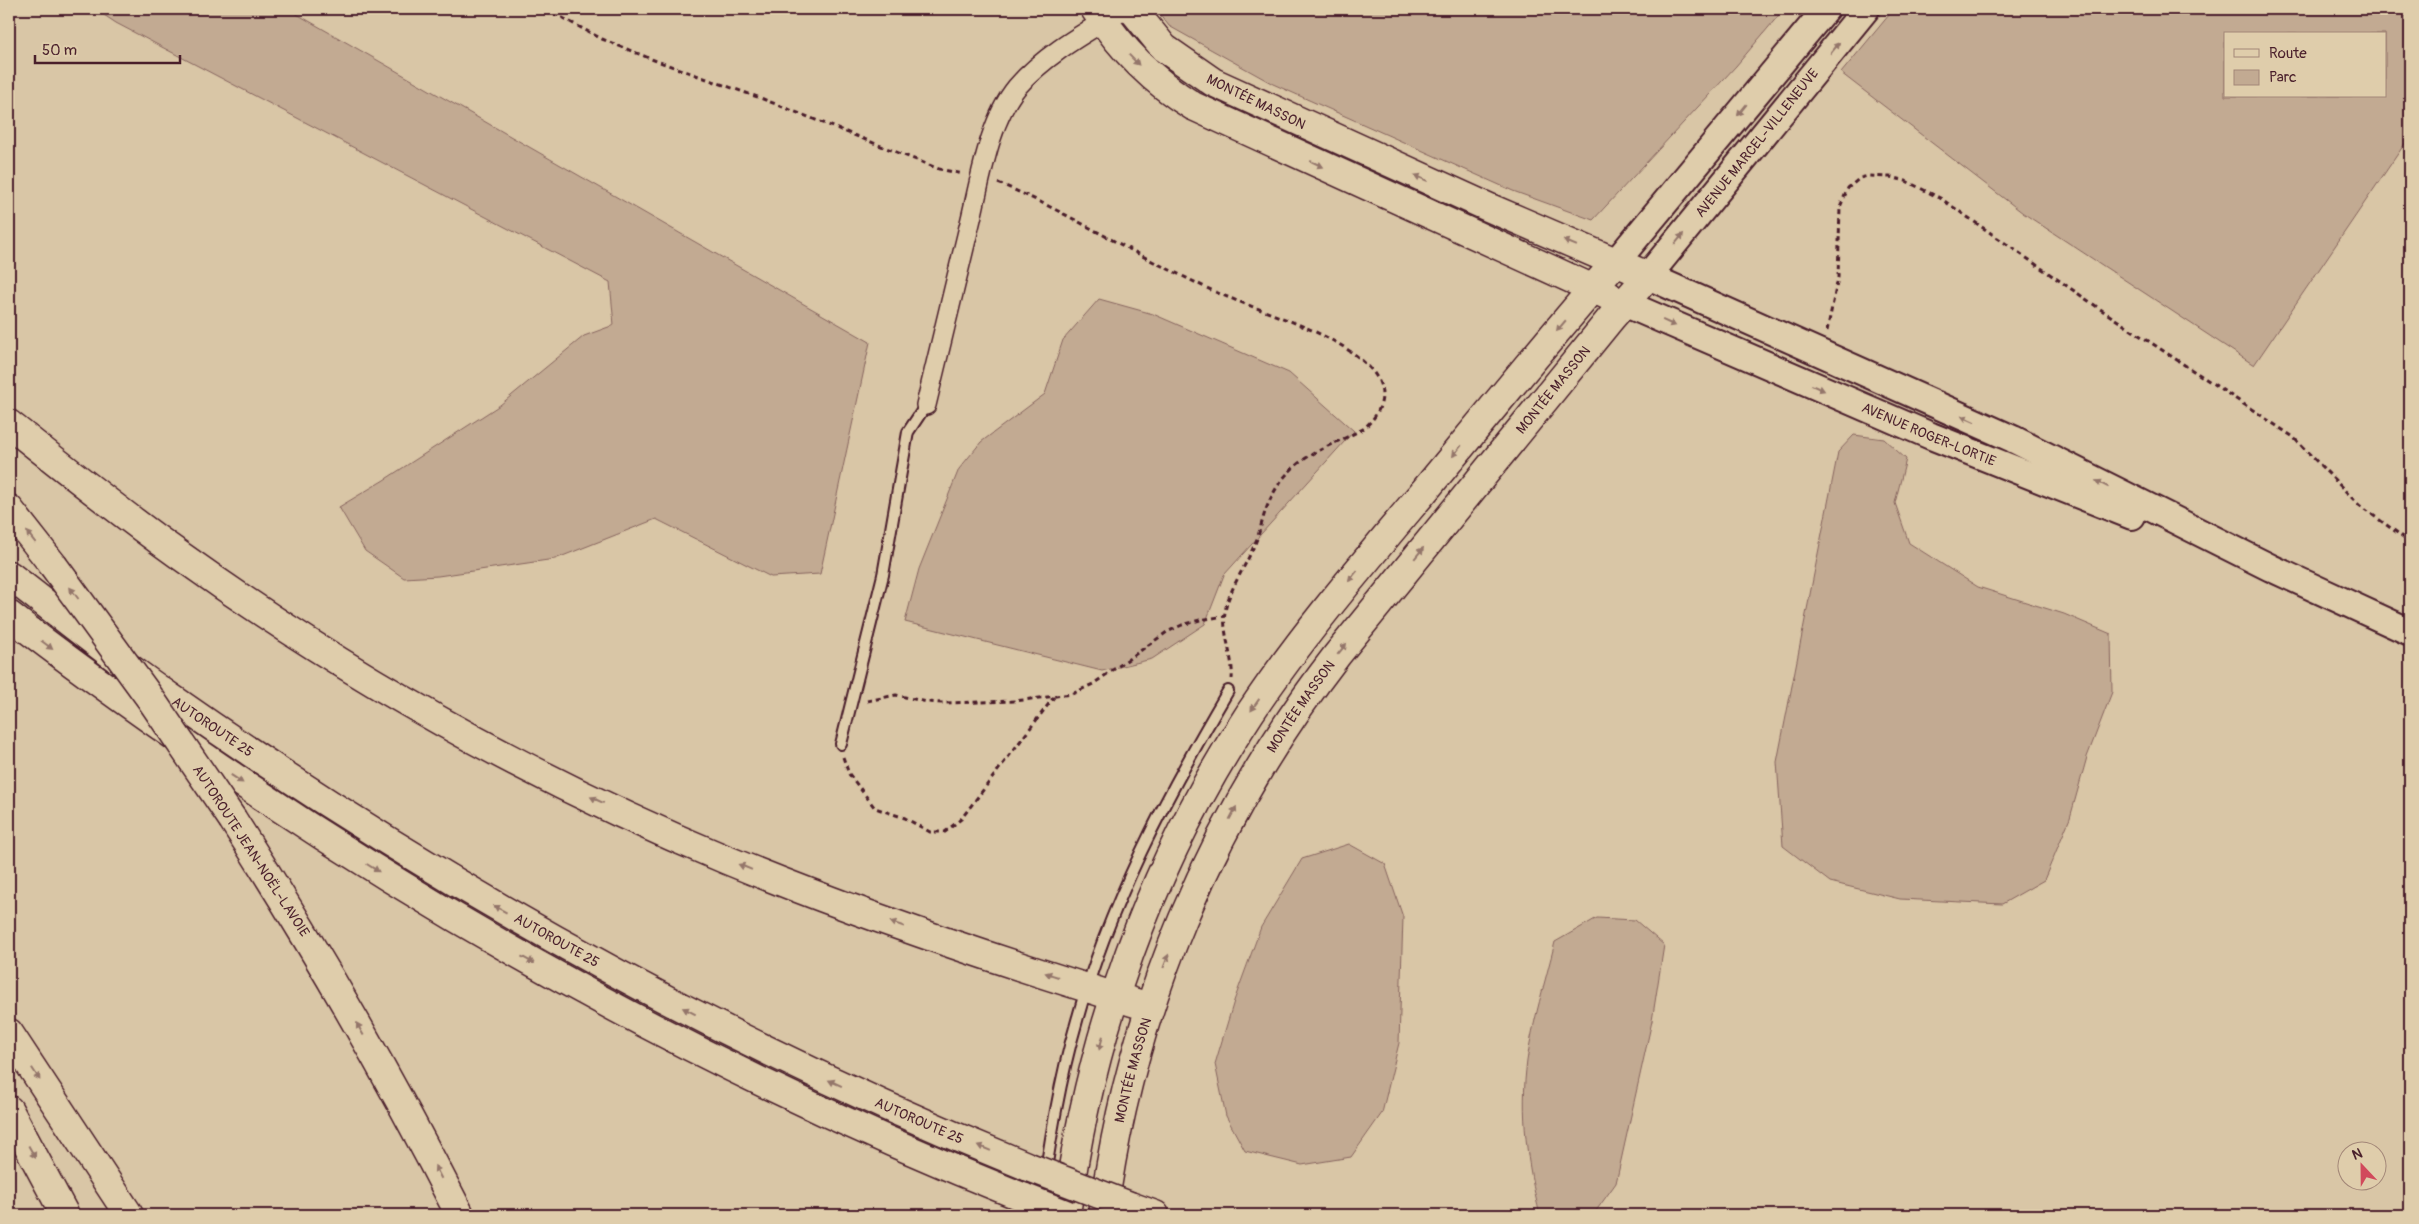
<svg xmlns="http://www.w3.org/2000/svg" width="2419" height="1224" viewBox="0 0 2419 1224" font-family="Pangolin,sans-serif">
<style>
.green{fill:#c2aa92;stroke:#86645e;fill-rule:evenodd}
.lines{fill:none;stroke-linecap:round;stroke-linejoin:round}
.lane-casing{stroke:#4a1f2b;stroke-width:14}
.street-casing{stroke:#4a1f2b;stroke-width:22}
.secondary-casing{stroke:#4a1f2b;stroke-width:30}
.primary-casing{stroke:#4a1f2b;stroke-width:31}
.highway-casing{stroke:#4a1f2b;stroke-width:31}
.path{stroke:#4a1f2b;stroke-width:3;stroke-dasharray:5 4;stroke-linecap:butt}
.lane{stroke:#dfcdab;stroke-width:10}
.street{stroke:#dfcdab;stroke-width:19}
.secondary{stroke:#dfcdab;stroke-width:26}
.primary{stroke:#dfcdab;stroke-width:28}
.highway{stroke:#dfcdab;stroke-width:28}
.highway-bridge-casing{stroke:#4a1f2b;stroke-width:31;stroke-linecap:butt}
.highway-bridge{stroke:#dfcdab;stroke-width:28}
.oneway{fill:#94766b}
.labels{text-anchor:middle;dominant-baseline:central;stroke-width:4.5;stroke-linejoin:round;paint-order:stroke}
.street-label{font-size:14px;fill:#4a1f2b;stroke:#dfcdab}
</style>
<rect width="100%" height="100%" fill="#d9c6a6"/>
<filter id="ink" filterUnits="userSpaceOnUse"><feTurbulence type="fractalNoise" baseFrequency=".02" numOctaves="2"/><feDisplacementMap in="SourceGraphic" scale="10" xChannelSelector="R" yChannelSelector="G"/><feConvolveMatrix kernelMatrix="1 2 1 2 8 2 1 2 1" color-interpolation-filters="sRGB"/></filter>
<g filter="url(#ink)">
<g class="green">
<path d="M 95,9 L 288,9 L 870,342 L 820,574 L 771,577 L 656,519 L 555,559 L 438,576 L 404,578 L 365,551 L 339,507 L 384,480 L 500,405 L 584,336 L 614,325 L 610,282 L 116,23 Z"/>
<path d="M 1156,9 L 1784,9 L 1736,66 L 1593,220 L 1513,191 L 1273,84 L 1169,26 Z"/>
<path d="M 1894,9 L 2410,9 L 2410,136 L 2254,365 L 2023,213 L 1841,73 ZM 2225,34 L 2385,34 L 2385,96 L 2225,96 Z"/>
<path d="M 1099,299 L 1153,314 L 1289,373 L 1354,431 L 1224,575 L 1205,624 L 1152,659 L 1102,671 L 905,622 L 919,569 L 959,469 L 981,442 L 1045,394 L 1063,340 Z"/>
<path d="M 1854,435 L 1884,439 L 1906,459 L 1895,503 L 1909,543 L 1978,587 L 2064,614 L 2111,634 L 2112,692 L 2087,757 L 2070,818 L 2044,880 L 2002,904 L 1900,899 L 1830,882 L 1783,846 L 1777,762 L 1838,452 Z"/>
<path d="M 1349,844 L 1385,864 L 1403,917 L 1399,1043 L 1382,1113 L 1351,1157 L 1302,1165 L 1245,1151 L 1226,1116 L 1215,1064 L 1234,1001 L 1261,927 L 1302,859 Z"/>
<path d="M 1597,918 L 1635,920 L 1664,945 L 1652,1021 L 1616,1183 L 1593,1215 L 1540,1215 C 1527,1164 1520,1113 1527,1061 C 1532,1024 1546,979 1555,942 Z"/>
</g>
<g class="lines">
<defs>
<g id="lane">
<path d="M 841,744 L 883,575 L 908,432 L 926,405"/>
<path d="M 1041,1202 C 1050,1143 1059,1082 1076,1024 C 1108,906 1166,796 1228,691"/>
</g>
<path id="street" d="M 926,405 C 940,345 955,286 969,227 C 980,184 988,122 1017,87 C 1045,54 1088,31 1124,9"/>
<g id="secondary">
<path d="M 1866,9 L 1648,276 L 2013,439 L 2271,568 L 2410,632"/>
<path d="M 1615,263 L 1826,9"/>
<path id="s1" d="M 1624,303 L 1931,436 L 2132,516"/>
</g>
<g id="primary">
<path d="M 1095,9 C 1121,49 1152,81 1193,106 L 1609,296"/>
<path d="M 1066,1215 C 1089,1037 1151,863 1250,713 C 1304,632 1369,557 1431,483 C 1492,409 1552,335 1615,263"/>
<path id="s2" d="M 1103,1215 C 1130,1010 1211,818 1337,655 L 1612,317 L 1648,276 L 1490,208 L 1213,82 L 1164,48 L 1132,9"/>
</g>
<g id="highway">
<path d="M 9,424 C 64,468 120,513 178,554 C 348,676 534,780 727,860 C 865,917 1007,964 1149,1007"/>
<path d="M 9,509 L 53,565"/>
<path id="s3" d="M 9,575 C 62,616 114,659 170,697 C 438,885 725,1044 1029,1167"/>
<path d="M 9,615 C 77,668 148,718 219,767 C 471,939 741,1085 1025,1198"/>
<path d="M 233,820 C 315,948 391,1079 460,1215"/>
<path d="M 9,1033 L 129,1215"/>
<path d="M 9,1110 L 65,1215"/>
<path d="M 1130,1206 L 1155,1215"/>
</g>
</defs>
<use href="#lane" class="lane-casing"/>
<use href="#street" class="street-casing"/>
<use href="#secondary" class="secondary-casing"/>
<use href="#primary" class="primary-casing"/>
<use href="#highway" class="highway-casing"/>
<g class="path">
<path d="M 546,9 L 602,39 L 654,60 L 763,99 L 939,169 L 963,174"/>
<path d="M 998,183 C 1057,207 1111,241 1168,269 C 1189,279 1209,290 1230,298 C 1272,315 1351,338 1376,376 C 1389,396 1379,416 1363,429 C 1317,453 1285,458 1265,512 C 1261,524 1259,536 1253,548 C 1245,567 1231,587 1226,607 C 1220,630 1234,655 1232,679"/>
<path d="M 1827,331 L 1838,278 L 1840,207 L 1848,188 L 1860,178 L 1868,176 L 1890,177 L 1906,181 L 1940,198 L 2106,313 L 2292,436 L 2359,505 L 2410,542"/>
<path d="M 867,701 L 896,695 L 927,702 L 943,703 L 1015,701 L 1072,694 L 1093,684 L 1167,632 L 1182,625 L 1200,620 L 1225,616"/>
<path d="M 843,757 L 849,774 L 875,808 L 905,818 L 930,832 L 945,832 L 961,819 L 1054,697"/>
</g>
<use href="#lane" class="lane"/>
<use href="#street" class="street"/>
<use href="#secondary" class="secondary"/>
<use href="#primary" class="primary"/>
<use href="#highway" class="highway"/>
<defs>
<g id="highway-bridge">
<path d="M 53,565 L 150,698 L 233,820"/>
<path d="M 1029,1167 L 1130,1206"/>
<path d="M 1025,1198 L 1068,1215"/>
</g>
</defs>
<use href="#highway-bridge" class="highway-bridge-casing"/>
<use href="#highway-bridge" class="highway-bridge"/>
</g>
<defs><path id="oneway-solid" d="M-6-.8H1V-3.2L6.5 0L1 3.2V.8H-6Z" transform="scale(1.25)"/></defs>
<g class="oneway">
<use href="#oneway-solid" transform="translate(1835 48) rotate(-51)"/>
<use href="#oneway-solid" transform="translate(1134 60) rotate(46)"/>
<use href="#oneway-solid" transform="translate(1742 110) rotate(129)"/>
<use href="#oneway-solid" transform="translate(1317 164) rotate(25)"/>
<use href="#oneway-solid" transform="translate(1421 178) rotate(-156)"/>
<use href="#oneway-solid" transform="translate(1679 239) rotate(-51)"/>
<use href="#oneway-solid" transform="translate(1570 243) rotate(-157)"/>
<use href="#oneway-solid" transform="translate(1669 323) rotate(24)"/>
<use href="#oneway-solid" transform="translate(1561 326) rotate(130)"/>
<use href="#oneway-solid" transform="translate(1818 388) rotate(24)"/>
<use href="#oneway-solid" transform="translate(1968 419) rotate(-156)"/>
<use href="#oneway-solid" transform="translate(1457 451) rotate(129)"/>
<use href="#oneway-solid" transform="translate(2102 484) rotate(-153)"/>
<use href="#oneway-solid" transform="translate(31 537) rotate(-128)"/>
<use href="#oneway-solid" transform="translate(1419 553) rotate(-51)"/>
<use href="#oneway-solid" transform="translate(1353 576) rotate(129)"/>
<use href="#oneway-solid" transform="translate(74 593) rotate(-127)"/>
<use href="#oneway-solid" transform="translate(47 645) rotate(37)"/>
<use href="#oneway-solid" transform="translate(1342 649) rotate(-51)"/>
<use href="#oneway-solid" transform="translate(1255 705) rotate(125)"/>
<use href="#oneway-solid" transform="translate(237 779) rotate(34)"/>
<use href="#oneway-solid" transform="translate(597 800) rotate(-155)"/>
<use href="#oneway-solid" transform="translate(1233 813) rotate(-62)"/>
<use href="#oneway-solid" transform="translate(745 867) rotate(-158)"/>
<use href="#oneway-solid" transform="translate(373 868) rotate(32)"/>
<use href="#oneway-solid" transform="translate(500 909) rotate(-151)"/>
<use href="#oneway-solid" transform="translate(897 924) rotate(-161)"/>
<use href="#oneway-solid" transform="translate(528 960) rotate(29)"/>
<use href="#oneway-solid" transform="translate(1166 961) rotate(-69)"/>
<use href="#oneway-solid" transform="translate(1052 975) rotate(-162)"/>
<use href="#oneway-solid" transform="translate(689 1011) rotate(-153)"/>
<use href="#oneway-solid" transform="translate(360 1029) rotate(-119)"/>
<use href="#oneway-solid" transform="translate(1101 1043) rotate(105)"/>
<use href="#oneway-solid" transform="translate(36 1074) rotate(57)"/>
<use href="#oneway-solid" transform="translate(835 1083) rotate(-156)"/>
<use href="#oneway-solid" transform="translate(984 1148) rotate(-157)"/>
<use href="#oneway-solid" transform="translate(32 1152) rotate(61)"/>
<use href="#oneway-solid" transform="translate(438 1172) rotate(-117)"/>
</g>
</g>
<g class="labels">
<g class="street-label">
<text transform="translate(1256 102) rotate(26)">MONTÉE MASSON</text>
<text transform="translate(1757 143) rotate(-51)">AVENUE MARCEL-VILLENEUVE</text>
<text stroke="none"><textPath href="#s2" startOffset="956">MONTÉE MASSON</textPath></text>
<text stroke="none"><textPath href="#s1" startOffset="332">AVENUE ROGER-LORTIE</textPath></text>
<text stroke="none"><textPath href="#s2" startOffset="551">MONTÉE MASSON</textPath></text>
<text stroke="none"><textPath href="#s3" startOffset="254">AUTOROUTE 25</textPath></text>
<text transform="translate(251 851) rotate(57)">AUTOROUTE JEAN-NOËL-LAVOIE</text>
<text stroke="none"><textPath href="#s3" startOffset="659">AUTOROUTE 25</textPath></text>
<text stroke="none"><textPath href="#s2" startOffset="148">MONTÉE MASSON</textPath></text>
<text stroke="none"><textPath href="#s3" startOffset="1064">AUTOROUTE 25</textPath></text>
</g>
</g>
<rect width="2419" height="1224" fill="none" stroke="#dfcdab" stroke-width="30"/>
<rect x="15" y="15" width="2389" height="1194" fill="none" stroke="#4a1f2b" stroke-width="2" filter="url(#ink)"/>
<rect x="2224" y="32" width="162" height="65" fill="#dfcdab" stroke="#a38778"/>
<rect x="2234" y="49" width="25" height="8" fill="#dfcdab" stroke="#a38778"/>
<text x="2269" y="58" font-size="15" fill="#4a1f2b">Route</text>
<rect x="2234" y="70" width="25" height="15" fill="#c2aa92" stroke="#a38778"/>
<text x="2269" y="82" font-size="15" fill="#4a1f2b">Parc</text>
<g transform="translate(2362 1166) rotate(338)"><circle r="24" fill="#dfcdab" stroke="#a38778"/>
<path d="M0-4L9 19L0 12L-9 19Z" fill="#d1495b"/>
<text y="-8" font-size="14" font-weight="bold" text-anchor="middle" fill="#4a1f2b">N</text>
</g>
<path d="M35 55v8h145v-8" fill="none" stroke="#4a1f2b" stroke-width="2.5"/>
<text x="42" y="55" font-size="15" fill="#4a1f2b" stroke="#dfcdab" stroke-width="4" paint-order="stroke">50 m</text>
</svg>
